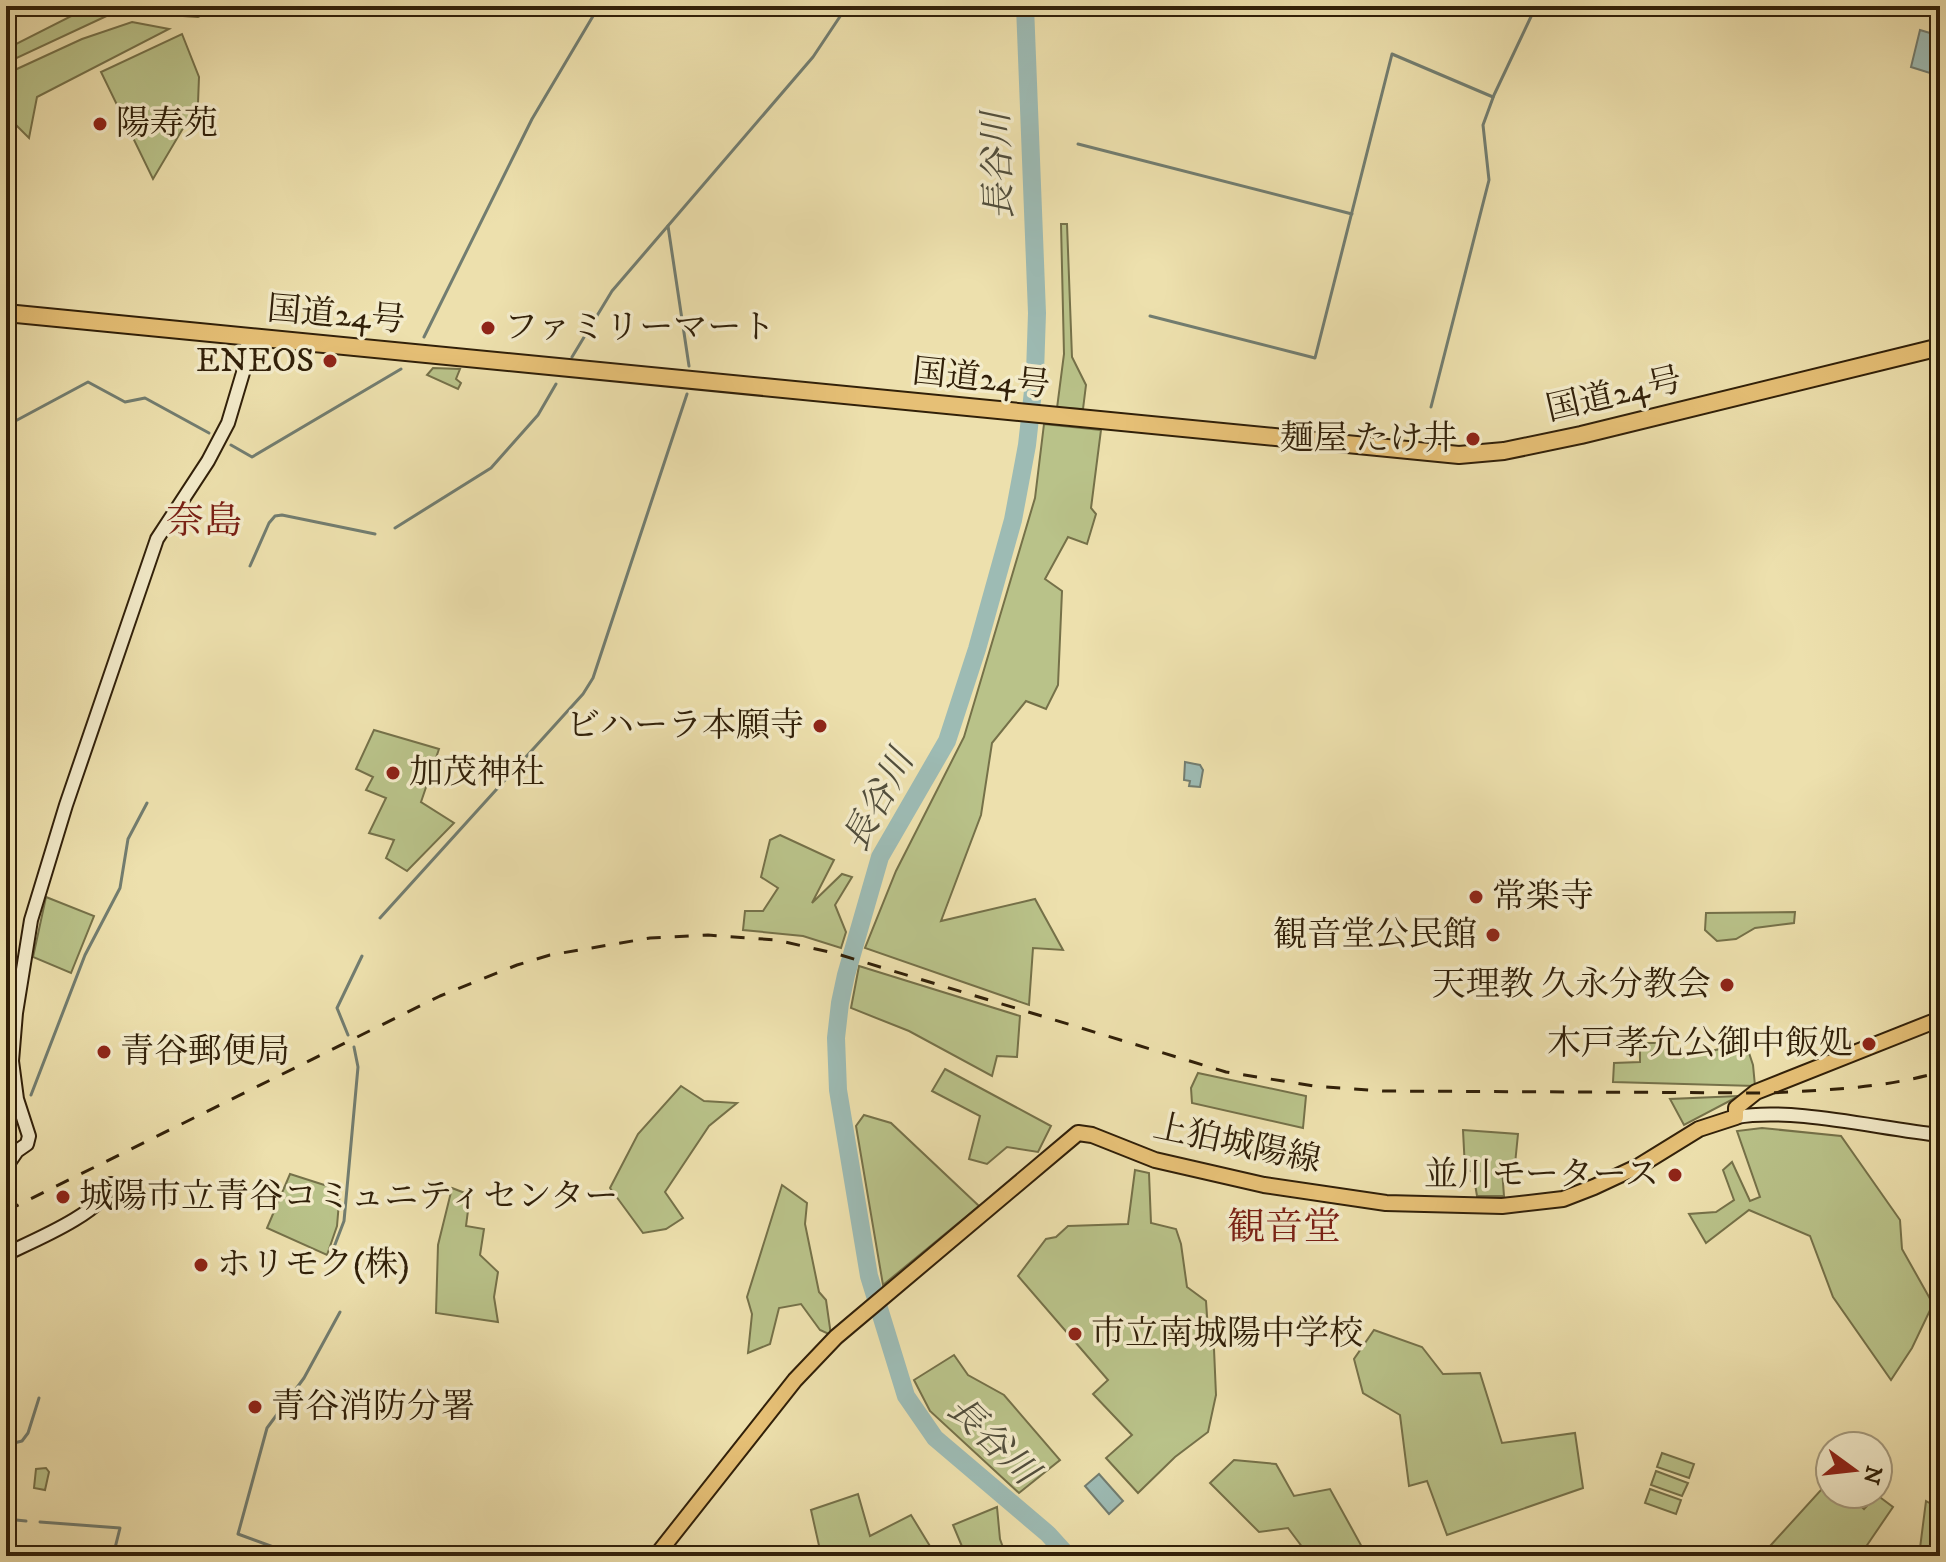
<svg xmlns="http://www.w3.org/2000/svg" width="1946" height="1562" viewBox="0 0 1946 1562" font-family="'IM FELL DW Pica','Noto Serif JP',serif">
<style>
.green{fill:#b9c289;stroke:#757149;stroke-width:2}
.water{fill:#9dbbb4;stroke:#727d70;stroke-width:2}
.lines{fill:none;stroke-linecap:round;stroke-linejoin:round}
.stream{stroke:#727d70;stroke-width:3}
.river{stroke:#9dbbb4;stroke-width:18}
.secondary-casing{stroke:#312009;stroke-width:16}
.primary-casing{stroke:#312009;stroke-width:18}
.highway-casing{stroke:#312009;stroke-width:20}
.secondary{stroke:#f3ebca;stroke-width:12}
.primary{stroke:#e6c076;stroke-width:14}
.highway{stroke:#e6c076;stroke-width:16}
.rail{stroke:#312009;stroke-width:3;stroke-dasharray:14 14;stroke-linecap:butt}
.poi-dot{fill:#8f2418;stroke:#f3ebca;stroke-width:3}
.labels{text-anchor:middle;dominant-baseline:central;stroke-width:7;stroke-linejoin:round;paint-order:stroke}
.poi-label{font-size:34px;fill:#312009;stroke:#f3ebca;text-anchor:start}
.street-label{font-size:34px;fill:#312009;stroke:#f3ebca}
.water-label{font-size:36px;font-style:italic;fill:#514e3c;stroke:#f3ebca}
.quarter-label{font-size:38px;fill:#7a1f14;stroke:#f3ebca}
</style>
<rect width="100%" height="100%" fill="#ede0ad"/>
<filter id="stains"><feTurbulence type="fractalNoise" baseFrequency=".0025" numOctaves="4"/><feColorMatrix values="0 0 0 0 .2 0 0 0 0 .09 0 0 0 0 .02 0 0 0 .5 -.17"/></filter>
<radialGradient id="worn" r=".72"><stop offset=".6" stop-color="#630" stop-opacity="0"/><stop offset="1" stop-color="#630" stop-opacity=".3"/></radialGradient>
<g class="green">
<path d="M 91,6 L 128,6 L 6,63 L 6,49 Z"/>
<path d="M 152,6 L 222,6 L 198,17 L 137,13 Z"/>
<path d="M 132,22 L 169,29 L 37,97 L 29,138 L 6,115 L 6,74 L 82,39 Z"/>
<path d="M 182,34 L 199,77 L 198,103 L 153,179 L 101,72 Z"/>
<path d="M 1061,224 L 1067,224 L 1072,357 L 1086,385 L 1083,409 L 1057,408 L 1064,354 Z"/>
<path d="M 433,368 L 460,369 L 456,379 L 461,383 L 458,389 L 427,375 Z"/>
<path d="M 1044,424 L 1101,430 L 1091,508 L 1096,514 L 1087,544 L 1068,537 L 1045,579 L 1062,591 L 1058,685 L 1046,709 L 1026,701 L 992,743 L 981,815 L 941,921 L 1035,899 L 1063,950 L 1033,948 L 1029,1005 L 865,948 L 896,871 L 964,737 L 1035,498 Z"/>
<path d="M 374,730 L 439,749 L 421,802 L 454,823 L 407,871 L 386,858 L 394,840 L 369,833 L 386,798 L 366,790 L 373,777 L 356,769 Z"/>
<path d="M 1937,805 L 1940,806 L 1940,861 L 1933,861 L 1932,827 Z"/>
<path d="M 780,835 L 834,860 L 812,903 L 842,874 L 852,877 L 835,905 L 846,932 L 841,948 L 803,936 L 743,930 L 745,911 L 763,911 L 778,888 L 761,877 L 770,840 Z"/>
<path d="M 46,897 L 94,916 L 71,973 L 33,957 Z"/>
<path d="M 1795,912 L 1794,923 L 1755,928 L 1736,939 L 1717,941 L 1705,930 L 1706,913 Z"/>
<path d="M 859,966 L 1020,1016 L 1017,1057 L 997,1056 L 992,1076 L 909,1031 L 851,1008 Z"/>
<path d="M 1640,1043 L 1672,1043 L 1674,1058 L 1746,1044 L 1753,1065 L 1755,1086 L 1613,1082 L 1614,1063 L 1640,1062 Z"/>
<path d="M 945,1069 L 1051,1126 L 1038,1152 L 1007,1147 L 987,1164 L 969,1159 L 980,1116 L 932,1091 Z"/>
<path d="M 1198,1073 L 1306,1096 L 1303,1128 L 1192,1103 L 1191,1088 Z"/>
<path d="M 681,1086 L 704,1101 L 737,1103 L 709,1126 L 665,1192 L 683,1218 L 666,1229 L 643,1233 L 610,1188 L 638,1134 Z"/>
<path d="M 1739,1096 L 1684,1125 L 1670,1099 Z"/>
<path d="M 864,1115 L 891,1123 L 979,1206 L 883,1285 L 856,1126 Z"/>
<path d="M 1762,1128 L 1841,1136 L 1900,1220 L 1902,1249 L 1933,1304 L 1912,1348 L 1891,1380 L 1833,1297 L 1810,1236 L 1749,1210 L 1706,1243 L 1689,1214 L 1716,1212 L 1734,1200 L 1723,1170 L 1732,1162 L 1750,1201 L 1760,1197 L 1737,1131 Z"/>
<path d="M 1463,1130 L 1518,1134 L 1515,1164 L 1502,1169 L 1504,1196 L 1477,1196 L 1473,1172 L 1465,1169 Z"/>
<path d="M 1135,1170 L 1149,1173 L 1151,1223 L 1176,1229 L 1181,1244 L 1187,1287 L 1206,1301 L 1209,1345 L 1214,1349 L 1216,1395 L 1208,1432 L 1175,1457 L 1138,1493 L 1106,1458 L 1132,1435 L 1093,1394 L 1108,1380 L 1018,1276 L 1046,1239 L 1056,1237 L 1068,1226 L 1128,1224 Z"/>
<path d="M 290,1174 L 340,1190 L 337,1226 L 327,1255 L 267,1228 Z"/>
<path d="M 782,1185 L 807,1203 L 805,1224 L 819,1292 L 826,1300 L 831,1335 L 820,1330 L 801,1304 L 779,1308 L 770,1344 L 748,1353 L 752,1314 L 747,1297 Z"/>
<path d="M 452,1188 L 470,1195 L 466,1226 L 484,1229 L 480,1255 L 498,1272 L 494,1297 L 498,1322 L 436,1313 L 438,1245 Z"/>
<path d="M 1374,1330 L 1422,1347 L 1443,1374 L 1480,1373 L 1502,1443 L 1575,1433 L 1583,1488 L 1447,1535 L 1427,1481 L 1409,1486 L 1400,1415 L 1363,1393 L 1354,1359 Z"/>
<path d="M 954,1355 L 968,1375 L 1004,1395 L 1060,1460 L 1019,1493 L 930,1411 L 914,1380 Z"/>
<path d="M 1662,1453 L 1694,1464 L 1689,1478 L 1657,1467 Z"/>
<path d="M 1234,1460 L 1276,1464 L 1294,1496 L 1330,1489 L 1362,1547 L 1346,1556 L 1309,1556 L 1288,1528 L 1259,1532 L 1210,1483 Z"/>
<path d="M 46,1468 L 49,1472 L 45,1490 L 34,1488 L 36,1469 Z"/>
<path d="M 1656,1471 L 1688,1483 L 1682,1496 L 1651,1485 Z"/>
<path d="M 1830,1480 L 1830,1494 L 1848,1494 L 1864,1509 L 1877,1495 L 1893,1507 L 1861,1554 L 1865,1556 L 1761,1556 Z"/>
<path d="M 1650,1489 L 1681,1500 L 1676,1514 L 1645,1503 Z"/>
<path d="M 858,1494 L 870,1536 L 911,1515 L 936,1556 L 816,1556 L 820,1550 L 811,1510 Z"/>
<path d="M 1926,1501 L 1940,1509 L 1940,1556 L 1919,1556 Z"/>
<path d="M 997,1507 L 1000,1539 L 1006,1556 L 966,1556 L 953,1525 Z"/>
</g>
<g class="water">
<path d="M 1920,30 L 1940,36 L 1930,73 L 1911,67 Z"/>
<path d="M 1185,762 L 1200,765 L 1203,770 L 1200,787 L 1189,786 L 1190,781 L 1184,780 Z"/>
<path d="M 1099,1474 L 1123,1501 L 1109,1514 L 1085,1486 Z"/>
</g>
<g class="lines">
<g class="stream">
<path d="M 1078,144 L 1352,214"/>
<path d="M 668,226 L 689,366"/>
<path d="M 1150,316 L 1315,358 L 1392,54 L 1493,97"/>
<path d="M 424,337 L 532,119 L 599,6"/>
<path d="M 572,357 L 612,291 L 813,57 L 847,6"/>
<path d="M 1431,407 L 1489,180 L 1483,125 L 1494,95 L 1536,6"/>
<path d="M 6,426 L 88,382 L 125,402 L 145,398 L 209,433"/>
<path d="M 231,445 L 252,457 L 401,369"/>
<path d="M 395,528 L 491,468 L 538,415 L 556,384"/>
<path d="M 250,566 L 269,523 L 275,516 L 282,515 L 375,534"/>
<path d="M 380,918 L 583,694 L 593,678 L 687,394"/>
<path d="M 348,1035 L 337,1008 L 362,956"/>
<path d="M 31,1095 L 85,955 L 120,888 L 128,839 L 147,803"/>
<path d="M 6,1114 L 14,1110"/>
<path d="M 331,1255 L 344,1221 L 358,1067 L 354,1047"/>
<path d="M 6,1445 L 22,1441 L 28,1433 L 39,1398"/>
<path d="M 6,1519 L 26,1521"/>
<path d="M 40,1522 L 120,1528 L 113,1556"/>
<path d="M 298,1556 L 238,1534 L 267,1428 L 304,1378 L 340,1312"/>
</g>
<path class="river" d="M 1025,6 L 1037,313 L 1035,373 L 1027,445 L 1013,520 L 977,649 L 947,741 L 880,857 L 846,975 L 840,1003 L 836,1038 L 838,1090 L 869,1276 L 906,1396 L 935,1438 L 1048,1534 L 1068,1556"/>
<defs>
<g id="secondary">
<path d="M 1736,1117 C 1795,1107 1879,1129 1940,1135"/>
<path d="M 6,1167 L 17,1151 L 27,1144 L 29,1136 L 17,1099 L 12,1061 L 16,1013 L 31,920 L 66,805 L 157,539 L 208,461 L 228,423 L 245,366 L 248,337"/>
<path d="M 6,1254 C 33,1241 104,1212 111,1184"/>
</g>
<path id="primary" d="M 656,1556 L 795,1380 L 836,1337 L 1078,1133 L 1092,1135 L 1155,1160 L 1264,1185 L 1386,1203 L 1502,1206 L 1563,1199 L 1594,1187 L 1639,1166 L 1699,1129 L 1736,1117 L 1736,1108 L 1756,1092 L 1940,1019"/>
<path id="highway" d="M 6,313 L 1459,455 L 1504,451 L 1581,435 L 1940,347"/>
</defs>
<use href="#secondary" class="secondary-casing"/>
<use href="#primary" class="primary-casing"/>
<use href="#highway" class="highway-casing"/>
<use href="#secondary" class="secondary"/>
<use href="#primary" class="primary"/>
<use href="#highway" class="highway"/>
<path class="rail" d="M 6,1211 L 440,996 L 517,965 L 550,955 L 650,938 L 708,935 L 776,940 L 834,953 L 1226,1072 L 1314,1086 L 1383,1091 L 1770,1093 C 1827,1090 1885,1088 1940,1072"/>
</g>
<g class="poi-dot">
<circle cx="100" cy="124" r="8"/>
<circle cx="488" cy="328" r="8"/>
<circle cx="330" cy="361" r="8"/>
<circle cx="1473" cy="439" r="8"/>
<circle cx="820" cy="726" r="8"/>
<circle cx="393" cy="773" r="8"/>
<circle cx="1476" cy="897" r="8"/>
<circle cx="1493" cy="935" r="8"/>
<circle cx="1727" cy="985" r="8"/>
<circle cx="1869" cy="1044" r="8"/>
<circle cx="104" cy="1052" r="8"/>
<circle cx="1675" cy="1175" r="8"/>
<circle cx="63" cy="1197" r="8"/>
<circle cx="201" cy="1265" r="8"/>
<circle cx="1075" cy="1334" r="8"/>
<circle cx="255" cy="1407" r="8"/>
</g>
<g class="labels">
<g class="poi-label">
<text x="116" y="124">陽寿苑</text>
<text x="504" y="328">ファミリーマート</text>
<text x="314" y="361" text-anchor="end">ENEOS</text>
<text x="1457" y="439" text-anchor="end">麺屋 たけ井</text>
<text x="804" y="726" text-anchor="end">ビハーラ本願寺</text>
<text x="409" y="773">加茂神社</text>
<text x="1492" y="897">常楽寺</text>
<text x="1477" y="935" text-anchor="end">観音堂公民館</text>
<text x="1711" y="985" text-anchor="end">天理教 久永分教会</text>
<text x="1853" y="1044" text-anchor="end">木戸孝允公御中飯処</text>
<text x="120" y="1052">青谷郵便局</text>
<text x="1659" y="1175" text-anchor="end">並川モータース</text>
<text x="79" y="1197">城陽市立青谷コミュニティセンター</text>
<text x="217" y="1265">ホリモク(株)</text>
<text x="1091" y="1334">市立南城陽中学校</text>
<text x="271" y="1407">青谷消防分署</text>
</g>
<g class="street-label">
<text transform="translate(336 315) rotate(5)">国道24号</text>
<text transform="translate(981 379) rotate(6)">国道24号</text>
<text transform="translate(1614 395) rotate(-13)">国道24号</text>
<text transform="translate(1237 1144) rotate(12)">上狛城陽線</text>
</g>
<g class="water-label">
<text transform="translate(999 166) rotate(-92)">長谷川</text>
<text transform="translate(879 801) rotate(-62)">長谷川</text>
<text transform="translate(992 1441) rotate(44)">長谷川</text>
</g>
<g class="quarter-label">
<text x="204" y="522">奈島</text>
<text x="1284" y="1228">観音堂</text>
</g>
</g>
<rect width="1946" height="1562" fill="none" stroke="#ede0ad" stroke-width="32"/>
<rect x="8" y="8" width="1930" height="1546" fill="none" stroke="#312009" stroke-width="4"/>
<rect x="16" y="16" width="1914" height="1530" fill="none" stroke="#312009" stroke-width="2"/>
<g transform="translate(1854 1470) rotate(105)"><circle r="38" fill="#f3ebca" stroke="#a59a7d" stroke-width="2"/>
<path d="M0-6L14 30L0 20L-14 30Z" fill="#8f2418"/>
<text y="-12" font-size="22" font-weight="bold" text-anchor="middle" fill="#312009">N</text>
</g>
<rect width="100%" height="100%" filter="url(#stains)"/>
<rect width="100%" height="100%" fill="url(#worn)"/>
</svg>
